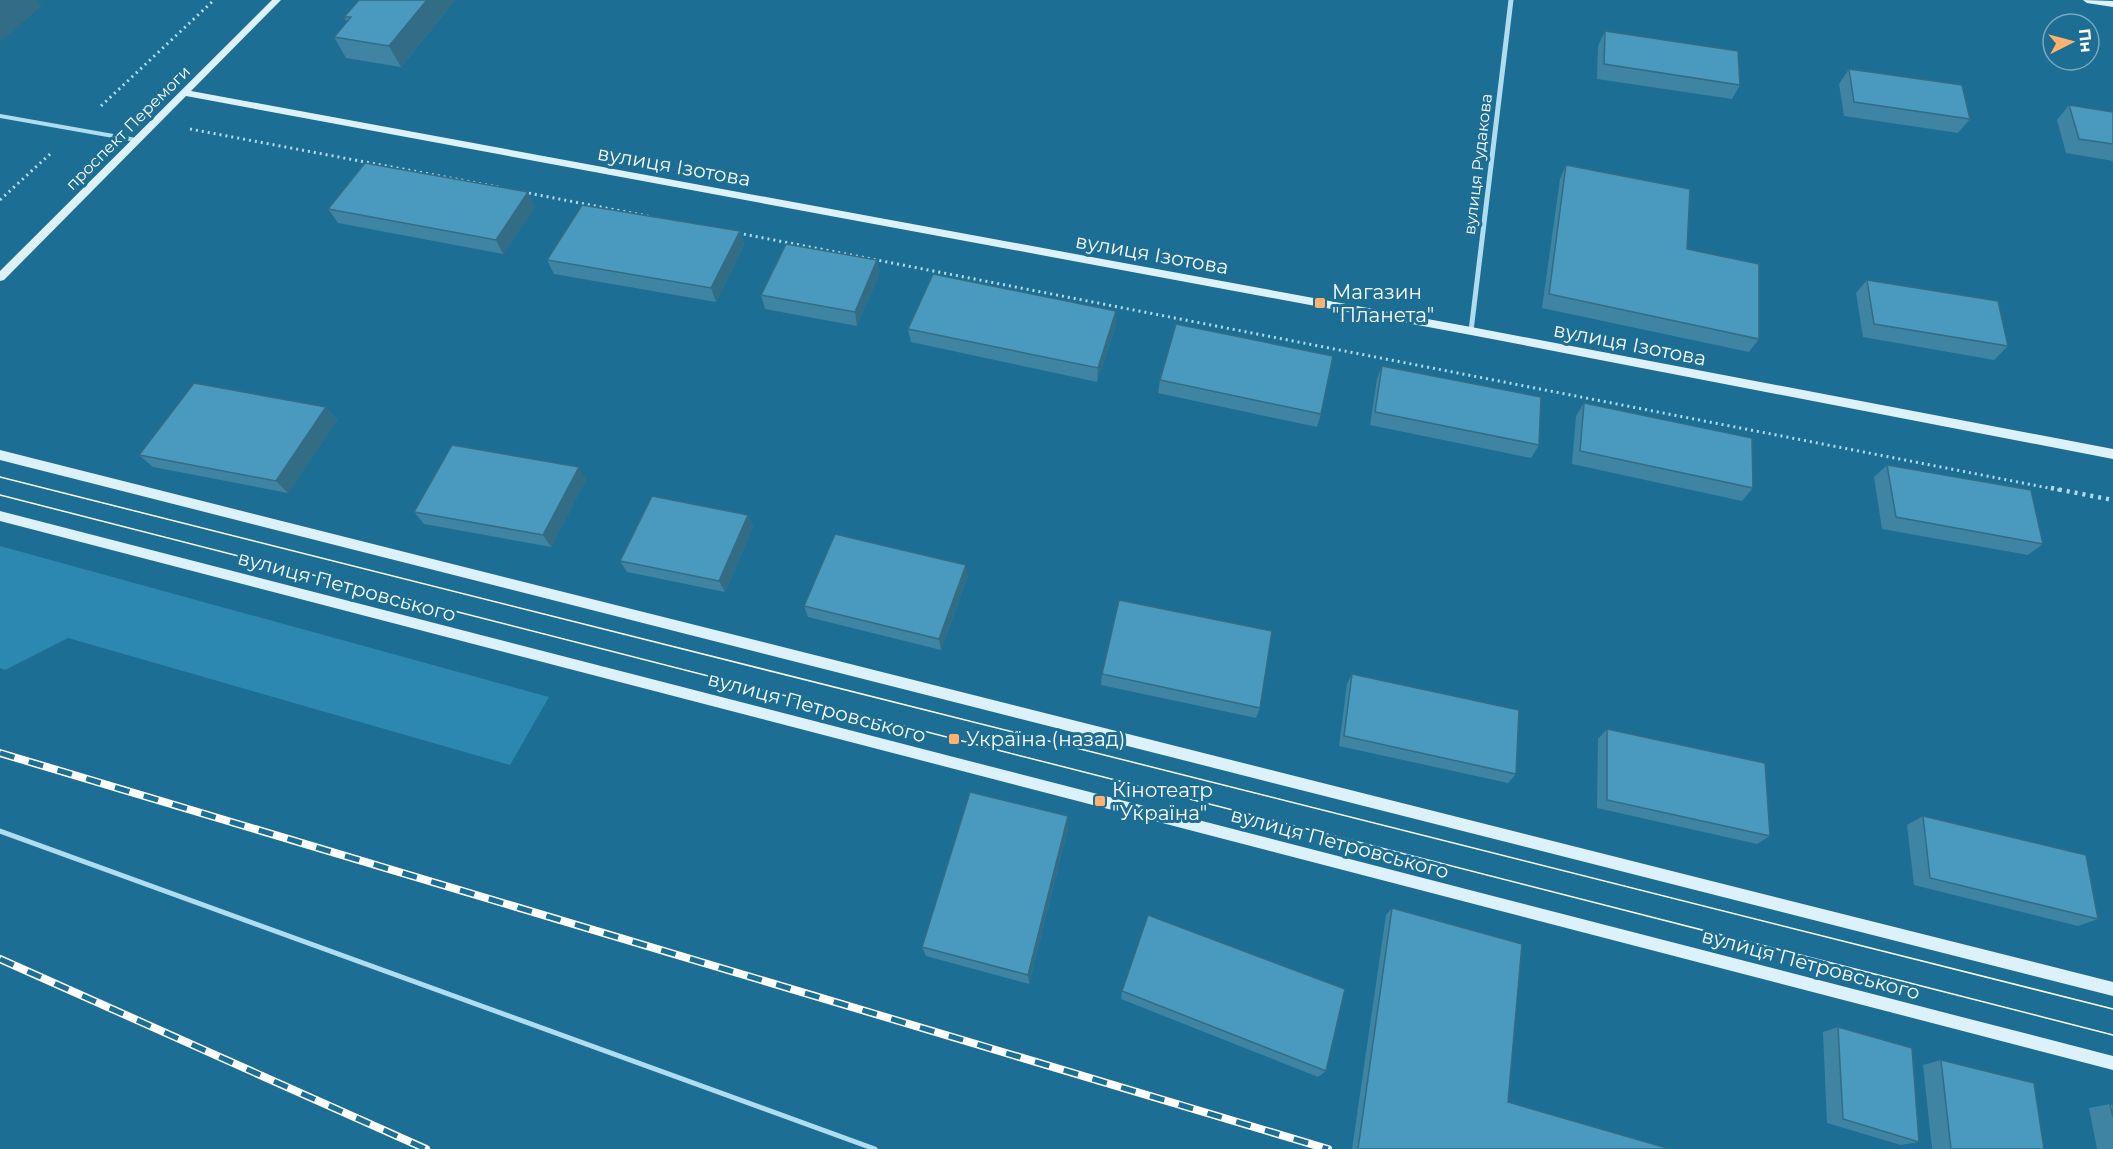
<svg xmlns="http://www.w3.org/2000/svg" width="2113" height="1149" viewBox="0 0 2113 1149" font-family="Montserrat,sans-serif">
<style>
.green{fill:#2c88b1}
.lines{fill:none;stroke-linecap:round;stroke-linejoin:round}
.path-far1{stroke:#afdcef;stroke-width:3;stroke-dasharray:2 4;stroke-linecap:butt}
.path{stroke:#afdcef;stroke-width:4.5;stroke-dasharray:3 5;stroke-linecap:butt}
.lane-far1{stroke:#afdcef;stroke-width:4}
.lane{stroke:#afdcef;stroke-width:5}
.street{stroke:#afdcef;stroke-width:5}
.secondary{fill:#ddf1fb;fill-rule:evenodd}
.tram{stroke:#fff;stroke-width:1.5}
.rail-casing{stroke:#fff;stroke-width:8}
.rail{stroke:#1c6e95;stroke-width:5;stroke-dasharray:15;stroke-linecap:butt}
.wall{fill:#3f84a3}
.shaded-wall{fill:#336c85}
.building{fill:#499abe;stroke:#336c85;stroke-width:1.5}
.poi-dot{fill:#ffb26d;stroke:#1c6e95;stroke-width:2}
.labels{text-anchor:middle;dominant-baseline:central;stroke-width:6;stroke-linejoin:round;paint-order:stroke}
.far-street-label{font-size:16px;fill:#fff;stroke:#1c6e95}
.street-label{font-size:20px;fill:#fff;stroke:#1c6e95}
.poi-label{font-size:20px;fill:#fff;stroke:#1c6e95;text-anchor:start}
</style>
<rect width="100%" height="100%" fill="#1c6e95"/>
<path class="green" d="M 0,546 L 549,697 L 510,765 L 68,638 L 5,670 L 0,668 Z"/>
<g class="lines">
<g class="path-far1">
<path d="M 101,106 L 214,0"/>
<path d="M 190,129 L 498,187"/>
<path d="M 523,192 L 652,217"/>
<path d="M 0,200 L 50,154"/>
<path d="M 738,233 L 2059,490"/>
</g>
<path class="path" d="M 2051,488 L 2113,500"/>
<path class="lane-far1" d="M 0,116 L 136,140"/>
<path class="lane" d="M 0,831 L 875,1149"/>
<path class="street" d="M 1471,331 L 1511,0"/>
<g class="secondary">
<path d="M 272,0 L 281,0 L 191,91 L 1471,327 L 2113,449 L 2113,459 L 1471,335 L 186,96 L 4,280 L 0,281 L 0,271 Z"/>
<path d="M 2083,0 L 2113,1 L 2113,7 L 2087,3 Z"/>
<path d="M 0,450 L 2113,982 L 2113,996 L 0,460 Z"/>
<path d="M 0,511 L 2113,1056 L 2113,1070 L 0,521 Z"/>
</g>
<g class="tram">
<path d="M 0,477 L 2113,1009"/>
<path d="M 0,495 L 2113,1035"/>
</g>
<defs>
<g id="rail">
<path d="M 0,753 L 1328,1149"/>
<path d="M 0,959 L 426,1149"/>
</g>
</defs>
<use href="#rail" class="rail-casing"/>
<use href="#rail" class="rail"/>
</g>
<g class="wall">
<path d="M 359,0 L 455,0 L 401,67 L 346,58 L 334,37 L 347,22 L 344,17 Z"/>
<path d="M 1605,31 L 1740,85 L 1732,99 L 1597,79 L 1598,46 Z"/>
<path d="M 1849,69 L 1970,119 L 1958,133 L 1844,116 L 1839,84 Z"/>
<path d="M 2069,105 L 2113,112 L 2113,161 L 2066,153 L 2057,120 Z"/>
<path d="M 1566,165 L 1687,249 L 1759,339 L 1749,352 L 1542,308 L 1560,179 Z"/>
<path d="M 535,207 L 503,254 L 338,223 L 328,209 Z"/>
<path d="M 740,231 L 744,245 L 716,302 L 554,274 L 547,260 Z"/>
<path d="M 877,260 L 879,274 L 857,326 L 765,309 L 761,295 Z"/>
<path d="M 1867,280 L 2008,346 L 1994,360 L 1863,337 L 1856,293 Z"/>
<path d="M 1116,325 L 1097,382 L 911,342 L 908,329 Z"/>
<path d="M 1382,366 L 1539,445 L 1531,458 L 1370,425 L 1377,379 Z"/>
<path d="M 1160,380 L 1321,414 L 1317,427 L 1158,393 Z"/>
<path d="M 1584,403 L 1753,488 L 1742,501 L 1572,464 L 1576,416 Z"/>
<path d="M 326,407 L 337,420 L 288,493 L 153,467 L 139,455 Z"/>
<path d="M 1887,465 L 2043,544 L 2028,555 L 1882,529 L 1874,477 Z"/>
<path d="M 586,479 L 551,547 L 424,524 L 414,512 Z"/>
<path d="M 748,515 L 753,527 L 725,592 L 627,572 L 620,561 Z"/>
<path d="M 968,576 L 941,650 L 808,617 L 804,606 Z"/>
<path d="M 1102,674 L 1260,708 L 1256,718 L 1101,685 Z"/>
<path d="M 1352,674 L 1516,774 L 1508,783 L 1339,746 L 1347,684 Z"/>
<path d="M 1607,729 L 1770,836 L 1757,844 L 1597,808 L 1598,739 Z"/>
<path d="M 1068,816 L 1068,828 L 1029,984 L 926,956 L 922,947 Z"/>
<path d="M 1923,816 L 2098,919 L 2078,926 L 1914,885 L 1907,825 Z"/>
<path d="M 1392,908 L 1508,1102 L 1670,1149 L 1352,1149 L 1386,915 Z"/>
<path d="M 1122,991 L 1326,1071 L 1318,1077 L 1121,999 Z"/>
<path d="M 1838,1027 L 1919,1142 L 1901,1145 L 1827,1123 L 1823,1032 Z"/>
<path d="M 1941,1060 L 2044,1149 L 1932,1149 L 1923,1065 Z"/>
<path d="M 2110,1104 L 2113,1105 L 2113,1149 L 2097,1149 L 2089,1108 Z"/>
</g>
<g class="shaded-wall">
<path d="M 0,0 L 37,0 L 42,6 L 0,42 Z"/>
<path d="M 427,0 L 455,0 L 401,67 L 389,46 Z"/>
<path d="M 528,192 L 535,207 L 503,254 L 496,240 Z"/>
<path d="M 740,231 L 744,245 L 716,302 L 711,288 Z"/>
<path d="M 877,260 L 879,274 L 857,326 L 855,312 Z"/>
<path d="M 1116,311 L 1116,325 L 1097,382 L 1098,368 Z"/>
<path d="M 326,407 L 337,420 L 288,493 L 276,481 Z"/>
<path d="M 579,467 L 586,479 L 551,547 L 543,535 Z"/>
<path d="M 748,515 L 753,527 L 725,592 L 719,581 Z"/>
<path d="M 966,565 L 968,576 L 941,650 L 939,639 Z"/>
<path d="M 1068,816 L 1068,828 L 1029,984 L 1028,975 Z"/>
</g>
<g class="building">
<path d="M 359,0 L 427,0 L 389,46 L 334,37 L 351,17 L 344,17 Z"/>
<path d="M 1605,31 L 1738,51 L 1740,85 L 1604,64 Z"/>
<path d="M 1849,69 L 1962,85 L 1970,119 L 1854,102 Z"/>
<path d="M 2069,105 L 2113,112 L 2113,144 L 2079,139 Z"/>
<path d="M 365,163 L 528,192 L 496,240 L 328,209 Z"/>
<path d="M 1566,165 L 1690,189 L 1687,249 L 1759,264 L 1759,339 L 1549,294 Z"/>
<path d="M 582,205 L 740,231 L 711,288 L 547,260 Z"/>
<path d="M 786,244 L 877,260 L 855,312 L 761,295 Z"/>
<path d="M 933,274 L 1116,311 L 1098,368 L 908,329 Z"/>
<path d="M 1867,280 L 1998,301 L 2008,346 L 1874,324 Z"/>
<path d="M 1176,324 L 1333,356 L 1321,414 L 1160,380 Z"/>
<path d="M 1382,366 L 1541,397 L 1539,445 L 1375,412 Z"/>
<path d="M 194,383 L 326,407 L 276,481 L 139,455 Z"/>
<path d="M 1584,403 L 1752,438 L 1753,488 L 1580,451 Z"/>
<path d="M 452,445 L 579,467 L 543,535 L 414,512 Z"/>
<path d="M 1887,465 L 2031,490 L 2043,544 L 1896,517 Z"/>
<path d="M 652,496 L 748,515 L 719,581 L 620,561 Z"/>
<path d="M 835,534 L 966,565 L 939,639 L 804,606 Z"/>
<path d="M 1119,600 L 1272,631 L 1260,708 L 1102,674 Z"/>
<path d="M 1352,674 L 1519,710 L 1516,774 L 1344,736 Z"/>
<path d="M 1607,729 L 1765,763 L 1770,836 L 1607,800 Z"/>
<path d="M 970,792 L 1068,816 L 1028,975 L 922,947 Z"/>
<path d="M 1923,816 L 2086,855 L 2098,919 L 1930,878 Z"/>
<path d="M 1392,908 L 1522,944 L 1508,1102 L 1670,1149 L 1358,1149 Z"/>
<path d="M 1148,915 L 1345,989 L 1326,1071 L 1122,991 Z"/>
<path d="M 1838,1027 L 1912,1048 L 1919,1142 L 1843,1119 Z"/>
<path d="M 1941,1060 L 2034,1083 L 2044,1149 L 1951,1149 Z"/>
<path d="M 2110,1104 L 2113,1105 L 2113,1117 Z"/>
</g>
<g class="poi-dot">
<rect x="1314" y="297" width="12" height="12" rx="3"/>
<rect x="948" y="733" width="12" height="12" rx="3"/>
<rect x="1094" y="795" width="12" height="12" rx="3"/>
</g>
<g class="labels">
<g class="far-street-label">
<text transform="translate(128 128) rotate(-45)">проспект Перемоги</text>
<text transform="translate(1478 164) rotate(-83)">вулиця Рудакова</text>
</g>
<g class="street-label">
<text transform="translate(674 166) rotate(10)">вулиця Ізотова</text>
<text transform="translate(1152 254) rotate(10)">вулиця Ізотова</text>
<text transform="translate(1630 344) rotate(11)">вулиця Ізотова</text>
<text transform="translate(347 586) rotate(15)">вулиця Петровського</text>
<text transform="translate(817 707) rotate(15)">вулиця Петровського</text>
<text transform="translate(1340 843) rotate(15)">вулиця Петровського</text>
<text transform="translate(1811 964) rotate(15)">вулиця Петровського</text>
</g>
<g class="poi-label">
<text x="1332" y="292">Магазин<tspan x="1332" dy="23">"Планета"</tspan></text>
<text x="966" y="739">Україна (назад)</text>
<text x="1112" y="790">Кінотеатр<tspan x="1112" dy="23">"Україна"</tspan></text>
</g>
</g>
<g transform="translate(2071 42) rotate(84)"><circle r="28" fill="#1c6e95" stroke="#77a8bf" stroke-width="1.5"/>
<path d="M0-4.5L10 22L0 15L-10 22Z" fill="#ffb26d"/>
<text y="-9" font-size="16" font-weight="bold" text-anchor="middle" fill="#ffffff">Пн</text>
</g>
</svg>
